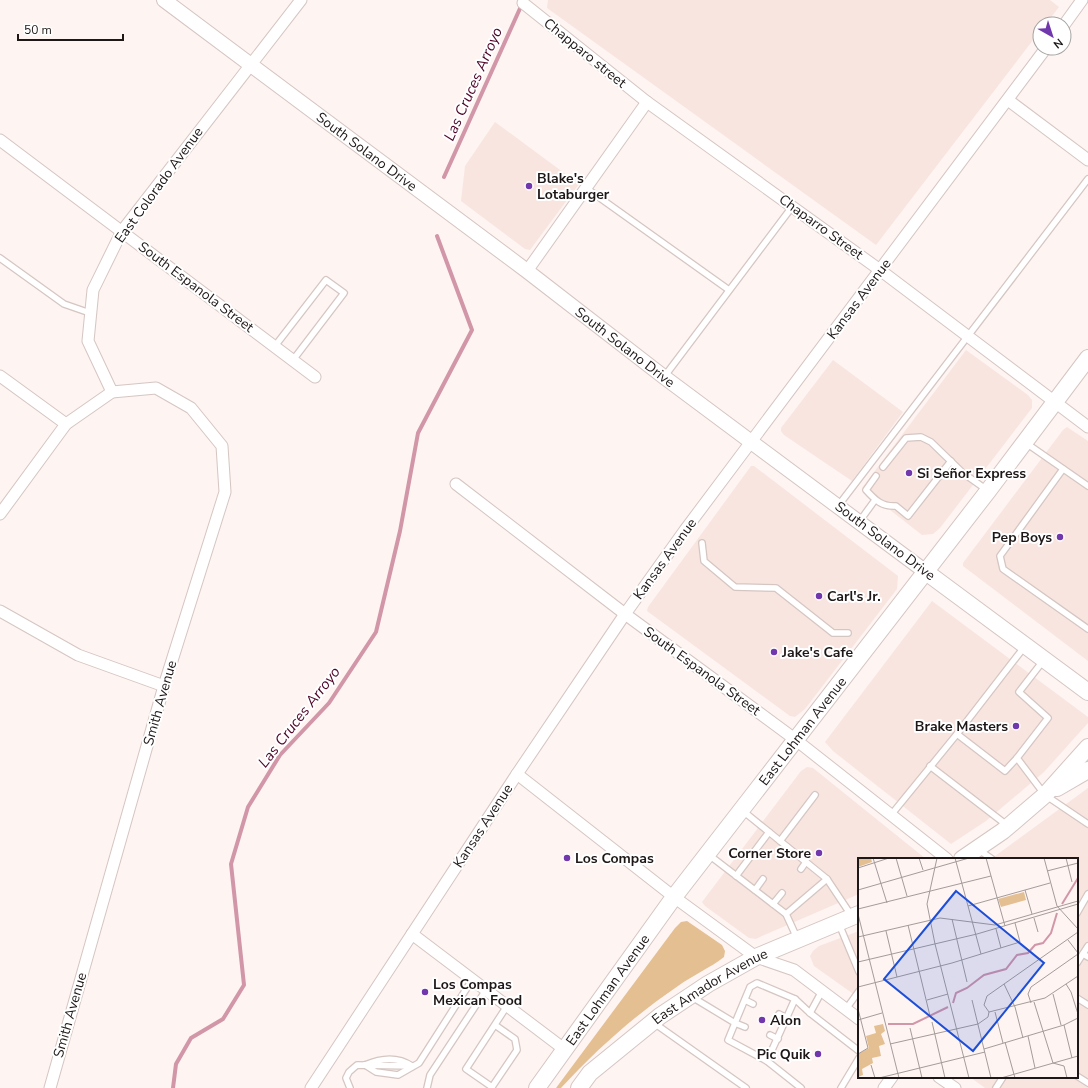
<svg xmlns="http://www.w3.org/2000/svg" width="1088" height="1088" viewBox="0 0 1088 1088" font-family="'Nunito Sans',sans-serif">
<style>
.built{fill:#f8e5e0}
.green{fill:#e4bf91}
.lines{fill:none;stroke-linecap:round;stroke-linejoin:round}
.stream{stroke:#d296a9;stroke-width:4}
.service-casing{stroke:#d5c6c2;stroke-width:8}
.minor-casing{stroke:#d5c6c2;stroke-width:13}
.tertiary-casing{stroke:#d5c6c2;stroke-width:16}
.secondary-casing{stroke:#d5c6c2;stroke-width:18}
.service{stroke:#fff;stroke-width:5.5}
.minor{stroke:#fff;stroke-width:11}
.tertiary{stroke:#fff;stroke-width:14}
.secondary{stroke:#fff;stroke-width:16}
.poi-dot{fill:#7137ad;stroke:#fff;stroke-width:1.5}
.labels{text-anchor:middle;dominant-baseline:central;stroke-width:4;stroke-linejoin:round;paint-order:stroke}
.street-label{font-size:14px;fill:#1d1817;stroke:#fff}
.poi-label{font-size:14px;font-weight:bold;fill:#1d1817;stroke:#fff;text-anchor:start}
.water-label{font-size:15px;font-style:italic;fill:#4e0528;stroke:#fff}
.inset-river{fill:none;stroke:#d296a9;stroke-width:2}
.inset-road{fill:none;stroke:#a49c9a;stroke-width:1}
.view{fill:#1d4ed8;fill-opacity:0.15;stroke:#1d4ed8;stroke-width:2}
.inset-edge{fill:none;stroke:#1d1817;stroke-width:2}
</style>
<rect width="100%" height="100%" fill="#fef4f2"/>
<g class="built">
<path d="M 548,0 L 1050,0 L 1059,7 L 1046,24 L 1040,24 L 1040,31 L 876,245 L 547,8 Z"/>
<path d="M 495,122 L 579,184 L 530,250 L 525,249 L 461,201 L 465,166 Z"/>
<path d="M 966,350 L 1028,395 L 1032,400 L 1032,408 L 940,528 L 933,534 L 922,535 L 862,488 Z"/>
<path d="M 833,360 L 903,412 L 852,481 L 784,435 L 781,431 L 781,428 Z"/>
<path d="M 1067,427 L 1088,441 L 1088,661 L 963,566 L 963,563 L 1063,430 Z"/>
<path d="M 751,466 L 754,466 L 898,576 L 897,589 L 805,709 L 795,717 L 790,716 L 647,611 L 648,607 Z"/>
<path d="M 932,601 L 1088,717 L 1088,723 L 1044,772 L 986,821 L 951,844 L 833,751 L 825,742 Z"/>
<path d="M 807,767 L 813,768 L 926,859 L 859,859 L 859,894 L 762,936 L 756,939 L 749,938 L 705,906 L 702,902 L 801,771 Z"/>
<path d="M 1088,788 L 1088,1088 L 985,1088 L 970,1077 L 1077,1077 L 1077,859 L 991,859 Z"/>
<path d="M 859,931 L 859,998 L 814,966 L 810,956 L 813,951 L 819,946 Z"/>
</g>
<path class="green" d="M 687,921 L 722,945 L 725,951 L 724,957 C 710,968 693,975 678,986 C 635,1015 596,1050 561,1088 L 556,1088 L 675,928 L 681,922 Z"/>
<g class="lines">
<g class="stream">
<path d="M 444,177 L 522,4"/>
<path d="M 173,1088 L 176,1064 L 191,1038 L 223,1019 L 244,985 L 231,864 L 248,807 L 280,755 L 329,703 L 376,632 L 400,531 L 418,433 L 472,330 L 437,236"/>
</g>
<defs>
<g id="service">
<path d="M 586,188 L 729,290"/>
<path d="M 0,258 L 64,304 L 90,313"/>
<path d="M 275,346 L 326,280 L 344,293 L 293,360"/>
<path d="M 664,377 L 792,207"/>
<path d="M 1026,443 L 1088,486"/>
<path d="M 883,467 L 906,438 L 921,437 L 931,442 L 963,473 L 987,490"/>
<path d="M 1063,469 L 1000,556 L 1003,569 L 1088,629"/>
<path d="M 876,476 L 866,490 C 875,500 882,507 896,506 L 908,516 L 951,461"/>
<path d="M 838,506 L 1088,179"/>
<path d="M 859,522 L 875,500"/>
<path d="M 702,543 L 704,561 L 735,587 L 776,588 L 833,633 L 848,633"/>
<path d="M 1043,661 L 1019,692 L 1048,718 L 1017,758 L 1045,795 L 1088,824"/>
<path d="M 957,734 L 1005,771 L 1017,758"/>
<path d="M 930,766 L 1008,826"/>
<path d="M 743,811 L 827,879 L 851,915"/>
<path d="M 891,815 L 957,734 L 1025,646"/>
<path d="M 780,841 L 815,795"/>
<path d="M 979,850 L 992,859"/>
<path d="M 709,855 L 786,914 L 797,938"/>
<path d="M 781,855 L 787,847"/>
<path d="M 801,869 L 806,862"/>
<path d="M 736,876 L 769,832"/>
<path d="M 755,890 L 763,879"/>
<path d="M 773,904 L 782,893"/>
<path d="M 1077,913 L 1088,894"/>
<path d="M 786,914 L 827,879"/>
<path d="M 839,924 L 859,972"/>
<path d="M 1083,954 L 1088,957"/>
<path d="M 1077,963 L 1088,946"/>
<path d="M 692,997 L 735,1023 L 750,987 L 757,983 L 795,999 L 810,1013 L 859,1051"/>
<path d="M 1077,998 L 1088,1005"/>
<path d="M 745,1000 L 753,1004"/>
<path d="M 846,1009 L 859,991"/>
<path d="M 810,1013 L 822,991"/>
<path d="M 779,1014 L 787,1018"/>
<path d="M 654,1023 L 746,1088"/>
<path d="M 495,1025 L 515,1039 L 517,1050 L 492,1087 L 466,1069 L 507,1006"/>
<path d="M 745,1027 L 735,1023 L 728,1040 L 767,1061 L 795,999"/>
<path d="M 770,1035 L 778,1039"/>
<path d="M 767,1061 L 801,1088"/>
<path d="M 365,1065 L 376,1072 L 398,1075 L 419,1063 L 472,980"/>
<path d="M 365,1065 C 381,1058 397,1056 412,1066"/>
<path d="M 1077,1076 L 1088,1083"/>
<path d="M 350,1088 L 346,1078 L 349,1072 L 357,1065 L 412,1066"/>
<path d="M 427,1088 L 430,1075 L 486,990"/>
<path d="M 841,1088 L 859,1058"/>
<path d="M 996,1088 L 1003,1077"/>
</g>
<g id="minor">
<path d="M 523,3 L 647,102 L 880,270 L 1088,427"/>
<path d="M 1064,25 L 1082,0"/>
<path d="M 1008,100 L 1088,160"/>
<path d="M 0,140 L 315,377"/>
<path d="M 527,271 L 647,102"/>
<path d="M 0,376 L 66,424"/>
<path d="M 456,484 L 625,614 L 796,740 L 947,859"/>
<path d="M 0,514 L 66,424 L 112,392 L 88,341 L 93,290 L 122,231 L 301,0"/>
<path d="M 0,611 L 78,655 L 164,686"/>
<path d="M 517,774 L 674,897 L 756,957 L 794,970 L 859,1019"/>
<path d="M 412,934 L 564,1049"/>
<path d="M 939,1077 L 955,1088"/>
<path d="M 50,1088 L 164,686 L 225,492 L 222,446 L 191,408 L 156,388 L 112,392"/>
<path d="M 311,1088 L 517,774 L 625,614 L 685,530 L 1046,48"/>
<path d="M 884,1088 L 892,1077"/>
</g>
<g id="tertiary">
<path id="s1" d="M 164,0 L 527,271 L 664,377 L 926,572"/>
</g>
<g id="secondary">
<path d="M 926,572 L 1088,692"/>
<path d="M 1057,788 L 1088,770"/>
<path d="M 962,859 L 1003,831 L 1045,795 L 1088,747"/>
<path id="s2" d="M 537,1088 L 674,897 L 988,491 L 1088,358"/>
<path id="s3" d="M 579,1088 L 590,1073 L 660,1016 L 708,984 L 756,957 L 859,914"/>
</g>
</defs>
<use href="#service" class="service-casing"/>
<use href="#minor" class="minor-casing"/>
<use href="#tertiary" class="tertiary-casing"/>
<use href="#secondary" class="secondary-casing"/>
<use href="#service" class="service"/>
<use href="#minor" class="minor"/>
<use href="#tertiary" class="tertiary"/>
<use href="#secondary" class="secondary"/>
</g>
<g class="poi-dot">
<circle cx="529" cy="186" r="4"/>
<circle cx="909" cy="473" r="4"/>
<circle cx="1060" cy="537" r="4"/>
<circle cx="819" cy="596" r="4"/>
<circle cx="774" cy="652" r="4"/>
<circle cx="1016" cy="726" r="4"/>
<circle cx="819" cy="853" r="4"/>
<circle cx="567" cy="858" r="4"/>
<circle cx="425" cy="992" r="4"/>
<circle cx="762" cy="1020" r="4"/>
<circle cx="818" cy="1054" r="4"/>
</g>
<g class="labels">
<g class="street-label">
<text transform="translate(585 53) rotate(39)">Chapparo street</text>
<text stroke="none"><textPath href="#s1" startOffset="253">South Solano Drive</textPath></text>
<text transform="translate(159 185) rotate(-54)">East Colorado Avenue</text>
<text transform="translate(821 227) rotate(36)">Chaparro Street</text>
<text transform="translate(196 287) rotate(37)">South Espanola Street</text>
<text transform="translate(859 299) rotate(-53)">Kansas Avenue</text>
<text stroke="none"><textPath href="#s1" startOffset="577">South Solano Drive</textPath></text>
<text transform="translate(885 541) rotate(37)">South Solano Drive</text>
<text transform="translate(665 559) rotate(-54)">Kansas Avenue</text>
<text transform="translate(702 671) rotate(36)">South Espanola Street</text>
<text transform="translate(160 703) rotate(-74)">Smith Avenue</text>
<text stroke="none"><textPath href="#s2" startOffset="445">East Lohman Avenue</textPath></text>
<text transform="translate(483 826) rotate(-57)">Kansas Avenue</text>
<text stroke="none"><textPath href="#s3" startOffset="167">East Amador Avenue</textPath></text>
<text stroke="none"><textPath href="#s2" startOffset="121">East Lohman Avenue</textPath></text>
<text transform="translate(70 1015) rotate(-74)">Smith Avenue</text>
</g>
<g class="poi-label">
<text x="537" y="178">Blake's<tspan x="537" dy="16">Lotaburger</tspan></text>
<text x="917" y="473">Si Señor Express</text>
<text x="1052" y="537" text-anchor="end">Pep Boys</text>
<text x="827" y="596">Carl's Jr.</text>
<text x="782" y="652">Jake's Cafe</text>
<text x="1008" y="726" text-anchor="end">Brake Masters</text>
<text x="811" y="853" text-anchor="end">Corner Store</text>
<text x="575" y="858">Los Compas</text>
<text x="433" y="984">Los Compas<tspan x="433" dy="16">Mexican Food</tspan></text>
<text x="770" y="1020">Alon</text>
<text x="810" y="1054" text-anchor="end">Pic Quik</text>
</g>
<g class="water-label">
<text transform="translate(473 84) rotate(-66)">Las Cruces Arroyo</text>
<text transform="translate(299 717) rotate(-52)">Las Cruces Arroyo</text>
</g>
</g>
<g transform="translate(858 858)">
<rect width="220" height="220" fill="#fef4f2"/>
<path d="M 0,0 L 13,0 L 14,4 L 0,9 ZM 166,34 L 168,42 L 143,49 L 140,41 ZM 25,166 L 27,173 L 23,176 L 27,186 L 21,188 L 23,198 L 14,200 L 15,205 L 4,211 L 5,217 L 0,219 L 0,196 L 11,190 L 8,178 L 18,175 L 16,168 Z" fill="#e4bf91"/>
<path class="inset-river" d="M 204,46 L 220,20M 95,145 L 98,135 L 109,130 L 126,117 L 148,111 L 159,97 L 170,95 L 177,87 L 185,85 L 193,75 L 199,55M 30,166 L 55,166 L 90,149"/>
<path class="inset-road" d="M 15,0 L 29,45M 38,0 L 49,38M 61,0 L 65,12M 97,0 L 123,96M 128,0 L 147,68M 186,0 L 199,48 L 220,71M 208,0 L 214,24M 0,10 L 31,0M 189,13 L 220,5M 0,32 L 111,0M 167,32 L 174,56M 110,48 L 192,25M 0,51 L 133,18M 0,56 L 41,220M 176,60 L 180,74M 94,61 L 109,124M 50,67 L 72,158M 138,71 L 143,90M 28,73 L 39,119M 0,79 L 82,60 L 137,67 L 220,43M 210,82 L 220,95M 77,86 L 111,220M 77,86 L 69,46 L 79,0M 0,104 L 119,76 L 220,46M 146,126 L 157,149 L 165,180M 208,126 L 213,134 L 220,156M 0,129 L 94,105 L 162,84 L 157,65M 195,136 L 203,167M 69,142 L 90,136M 114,142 L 133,220M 176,144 L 195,205 L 206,208 L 209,220M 173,145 L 170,136 L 173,129 L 220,96M 0,151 L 10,190 L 0,196M 131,154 L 126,147 L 129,138 L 220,74M 137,154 L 145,185M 0,162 L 24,155M 74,164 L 87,220M 206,167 L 214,200M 52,170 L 64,220M 170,178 L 177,210M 147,184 L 157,220M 32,186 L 120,166 L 130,159 L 131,154 L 187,140 L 220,118M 126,191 L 206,167 L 220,160M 13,207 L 17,220M 21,220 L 127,194M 143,220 L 220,198"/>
<path class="view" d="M 98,33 L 186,105 L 115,193 L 26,121 Z"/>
<rect width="220" height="220" class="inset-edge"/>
</g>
<g transform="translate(1052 36) rotate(141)"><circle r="19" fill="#ffffff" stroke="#a5a3a2"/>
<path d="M0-3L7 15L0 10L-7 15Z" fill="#7137ad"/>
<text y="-6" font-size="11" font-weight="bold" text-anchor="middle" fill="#1d1817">N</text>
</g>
<path d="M18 34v6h105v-6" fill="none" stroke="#1d1817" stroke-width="2"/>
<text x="24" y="34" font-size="12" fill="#1d1817" stroke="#ffffff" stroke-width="3" paint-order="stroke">50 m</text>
</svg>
